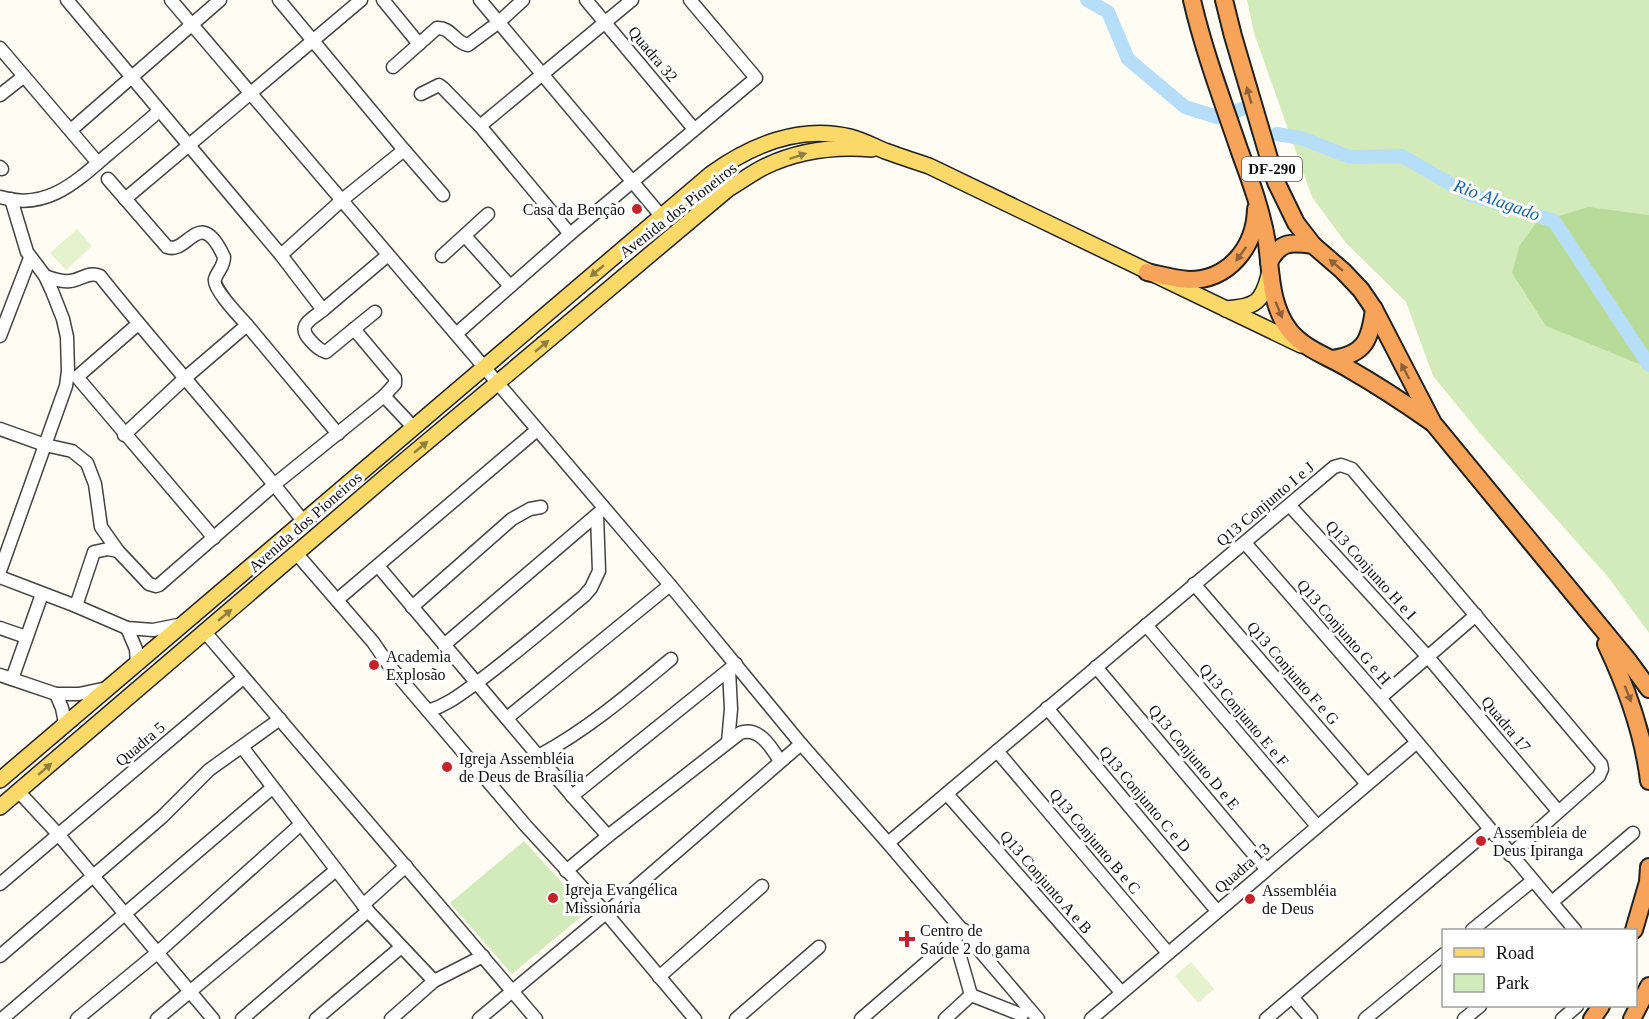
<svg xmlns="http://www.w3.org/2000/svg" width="1649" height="1019" viewBox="0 0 1649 1019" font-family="'Times New Roman',serif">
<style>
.green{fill:#d3ebbb}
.forest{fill:#b7dc9a}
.pitch{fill:#e5f2cd}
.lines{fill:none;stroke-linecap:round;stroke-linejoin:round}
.river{stroke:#b7def8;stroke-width:14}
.minor-casing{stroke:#434343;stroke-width:15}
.major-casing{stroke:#212121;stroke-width:18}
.highway-casing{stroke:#212121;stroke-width:20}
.minor{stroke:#fff;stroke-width:12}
.major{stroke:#fbd968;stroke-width:15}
.highway{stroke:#f7a45a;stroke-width:16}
.oneway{fill:#8f6139}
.oneway2{fill:#917f40}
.poi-dot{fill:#c42429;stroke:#fff;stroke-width:2}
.labels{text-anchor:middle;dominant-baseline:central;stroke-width:6;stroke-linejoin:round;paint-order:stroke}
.shield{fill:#fff;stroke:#585858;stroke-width:1.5}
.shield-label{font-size:15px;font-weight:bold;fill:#101010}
.street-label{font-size:16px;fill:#101010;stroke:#fff}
.poi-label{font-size:16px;fill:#101010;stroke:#fff;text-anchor:start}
.water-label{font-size:18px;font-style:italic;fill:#1565a6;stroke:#fff}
</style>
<rect width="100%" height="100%" fill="#fffdf3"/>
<g class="green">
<path d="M 1247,0 L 1649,0 L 1649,633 L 1608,577 L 1484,438 L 1433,376 L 1406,302 L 1345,242 L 1312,197 L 1254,33 Z"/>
<path d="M 524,841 L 588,911 L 512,974 L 450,903 Z"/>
</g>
<path class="forest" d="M 1588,207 L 1649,215 L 1649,368 L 1546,326 L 1512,273 L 1520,245 L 1536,223 Z"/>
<g class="pitch">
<path d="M 77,229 L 92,246 L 66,270 L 50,253 Z"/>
<path d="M 1191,962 L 1214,989 L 1198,1003 L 1175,976 Z"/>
</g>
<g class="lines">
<g class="river">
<path d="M 1087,0 L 1108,12 L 1128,59 L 1185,107 L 1217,117 L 1242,109"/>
<path d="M 1277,134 L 1301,138 L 1350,157 L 1402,156 L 1466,193 L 1554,221 L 1649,365"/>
</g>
<defs>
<g id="minor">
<path d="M 67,0 L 281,255 L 323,310 C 312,319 296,325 310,340 C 315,346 319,350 326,352 L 354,329"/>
<path d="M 171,0 L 670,585 L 801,744 L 888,843 L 1038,1019"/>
<path d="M 279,0 L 404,150"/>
<path d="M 383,0 L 419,44"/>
<path d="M 480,0 L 662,217"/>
<path d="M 586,0 L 694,129"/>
<path d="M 0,48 L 98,163"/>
<path d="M 393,67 L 437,28 C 451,27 455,43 468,45 L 499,22 L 523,0"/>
<path d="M 421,94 L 439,85 L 443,88 L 480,126 L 570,234"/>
<path d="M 0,95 L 23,77"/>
<path d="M 480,126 L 632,0"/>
<path d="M 71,130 L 220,0"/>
<path d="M 0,167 L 2,169"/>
<path d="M 108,179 L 167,247 C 188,255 200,204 224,257 C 224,267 218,270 215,279 C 212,288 240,317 247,325"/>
<path d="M 0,197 C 45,211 75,183 106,156 C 124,141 142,126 159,111"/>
<path d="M 125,199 L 361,0"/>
<path d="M 465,236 L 510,286"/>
<path d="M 281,255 L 342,200 L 404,150 L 443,195"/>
<path d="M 442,256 L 488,214"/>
<path d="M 45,276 C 53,279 61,282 70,281 C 81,280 88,271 100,276 C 166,359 238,437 303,521"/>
<path d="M 323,310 L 388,255"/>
<path d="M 138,324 L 77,377 L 214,538"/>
<path d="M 456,334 L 570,234 L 756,78 L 690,0"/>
<path d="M 0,336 L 30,258"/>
<path d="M 384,396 L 414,428"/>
<path d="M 0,429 L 45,445 L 66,386 L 68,371 L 67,337 L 63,319 L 52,291 L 45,276 L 27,252 L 11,199"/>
<path d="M 124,435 L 184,379 L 247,325 L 338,434"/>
<path d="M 1290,506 L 1428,657 L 1558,811"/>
<path d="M 1245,543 L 1380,698 L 1575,930"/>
<path d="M 296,553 L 373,642 L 388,664 L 526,826 L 606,913 L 695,1019"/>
<path d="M 378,566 L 572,796 L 608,836"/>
<path d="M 0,571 L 45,445 L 72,451 L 87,463 L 95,484 L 101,527 L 118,551"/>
<path d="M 0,577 L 76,606 L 127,628 L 153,630 L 183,624"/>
<path d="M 1194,584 L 1367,784"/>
<path d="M 337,600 L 537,430"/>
<path d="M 76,606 L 94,552 L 108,549 L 118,551 L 149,584 L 156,586 L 159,585 L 275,484 L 384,396 L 395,384 L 395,378 L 354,329 L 375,312"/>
<path d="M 412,607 L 512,519 L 530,509 L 541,507"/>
<path d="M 1146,625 L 1317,826"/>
<path d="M 0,628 L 26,637"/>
<path d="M 127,628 L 136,649 L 137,664"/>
<path d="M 205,632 L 536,1019"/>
<path d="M 444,645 L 601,511"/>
<path d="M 1096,667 L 1266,869"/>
<path d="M 0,675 L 56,694 L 79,694 L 107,688"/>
<path d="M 12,679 L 42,594"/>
<path d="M 56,694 L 62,708 L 65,723"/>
<path d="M 1380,698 L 1476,615"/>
<path d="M 1047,708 L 1217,911"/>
<path d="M 428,711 C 448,705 462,693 479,681 C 515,654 549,625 584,596 L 591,588 L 599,571 L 597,515"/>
<path d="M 507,718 L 670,585"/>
<path d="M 728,742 L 731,709 L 729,670"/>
<path d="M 242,747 L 368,911 L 434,981"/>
<path d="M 997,751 L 1168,953"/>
<path d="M 540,755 C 588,729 629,694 671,659"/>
<path d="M 18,791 L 58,834 L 213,1019"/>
<path d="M 947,794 L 1121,992"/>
<path d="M 572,796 L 736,664"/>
<path d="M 888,843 L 1334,467 L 1341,465 L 1352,469 L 1601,764 L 1602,769 L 1599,776 L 1510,855"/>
<path d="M 566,871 L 608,836 L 740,733 C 759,726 771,747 780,761"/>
<path d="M 0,884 L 243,678"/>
<path d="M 1552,902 L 1633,833"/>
<path d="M 363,905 L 406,866"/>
<path d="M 1472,930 L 1532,881"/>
<path d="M 955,939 L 971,995"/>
<path d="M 0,956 L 162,817 L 209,770 L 280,719"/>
<path d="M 659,977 L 762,886"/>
<path d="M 971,995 L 1022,1015"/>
<path d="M 1292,997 L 1311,1019"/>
<path d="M 2,1019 L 272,788"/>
<path d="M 77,1019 L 157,953 L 301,824"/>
<path d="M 157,1019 L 336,870"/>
<path d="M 242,1019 L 368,911"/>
<path d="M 316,1019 L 400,948"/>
<path d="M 391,1019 L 434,981 L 483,956"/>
<path d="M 479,1019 L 606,913 L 801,744"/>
<path d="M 736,1019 L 819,947"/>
<path d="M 861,1019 L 964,930"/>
<path d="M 945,1019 L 971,995"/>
<path d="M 1091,1019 L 1416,743"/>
<path d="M 1266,1019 L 1489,830"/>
<path d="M 1365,1019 L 1444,954"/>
<path d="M 1464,1019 L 1480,1006"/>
<path d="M 1562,1019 L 1577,1006"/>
</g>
<g id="major">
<path d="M 1226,309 C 1255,307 1262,303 1269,275"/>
<path d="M 0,780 L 711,174 C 751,145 800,125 850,137 C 862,140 873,146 885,151 C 899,156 914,161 929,166 L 1301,345"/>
<path d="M 0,807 L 390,473 L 728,189 C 740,182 752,173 764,167 C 797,151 836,146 872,149"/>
</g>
<g id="highway">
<path d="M 1192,0 C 1204,52 1223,102 1240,152 C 1251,182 1262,212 1267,243 C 1271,273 1270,304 1289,330 C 1305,350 1328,356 1349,369 C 1377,385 1403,402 1430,421"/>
<path d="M 1224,0 L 1233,36 L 1276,182 L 1296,223 L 1313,245 L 1343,271 L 1361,290 L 1374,309 L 1433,423 L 1627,659 L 1649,689"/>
<path d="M 1269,262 C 1281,241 1290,242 1313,245"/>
<path d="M 1147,272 C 1161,275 1175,279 1189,280 C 1229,280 1255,247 1256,209"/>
<path d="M 1333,359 C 1365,354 1370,340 1374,309"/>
<path d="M 1606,644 C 1627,688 1643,732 1649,781"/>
<path d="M 1634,930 L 1648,882 L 1649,867"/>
<path d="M 1592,1019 L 1601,1006"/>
<path d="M 1632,1019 L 1649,986"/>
</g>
</defs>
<use href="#minor" class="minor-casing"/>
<use href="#major" class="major-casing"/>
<use href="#highway" class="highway-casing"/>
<use href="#minor" class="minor"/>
<use href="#major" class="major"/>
<use href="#highway" class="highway"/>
</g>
<defs><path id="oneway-solid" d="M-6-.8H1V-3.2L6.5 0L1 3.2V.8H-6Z" transform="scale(1.5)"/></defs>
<g class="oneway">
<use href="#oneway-solid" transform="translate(1249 95) rotate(-106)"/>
<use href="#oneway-solid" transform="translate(1241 254) rotate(126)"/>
<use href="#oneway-solid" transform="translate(1336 265) rotate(-140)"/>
<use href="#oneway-solid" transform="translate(1279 310) rotate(67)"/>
<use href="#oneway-solid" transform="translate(1405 371) rotate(-118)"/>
<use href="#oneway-solid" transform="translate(1628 694) rotate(69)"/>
</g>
<g class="oneway2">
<use href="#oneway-solid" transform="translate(798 156) rotate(-18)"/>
<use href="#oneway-solid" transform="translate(597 271) rotate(140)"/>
<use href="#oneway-solid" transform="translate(542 346) rotate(-40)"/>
<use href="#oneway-solid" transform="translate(421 447) rotate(-40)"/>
<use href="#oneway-solid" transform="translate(225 615) rotate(-40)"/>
<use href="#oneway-solid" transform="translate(45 769) rotate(-41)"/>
</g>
<g class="poi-dot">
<circle cx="637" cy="209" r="6"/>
<circle cx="374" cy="665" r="6"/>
<circle cx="447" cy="767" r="6"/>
<circle cx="1481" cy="841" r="6"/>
<circle cx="553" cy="898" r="6"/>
<circle cx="1250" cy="899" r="6"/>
<path d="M904 930h6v6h6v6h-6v6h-6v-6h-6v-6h6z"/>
</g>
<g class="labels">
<rect class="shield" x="1242" y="157" width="60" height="24" rx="4.5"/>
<g class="shield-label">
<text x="1272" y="169">DF-290</text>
</g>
<g class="street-label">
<text transform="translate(653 54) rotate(50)">Quadra 32</text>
<text transform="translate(678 210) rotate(-38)">Avenida dos Pioneiros</text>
<text transform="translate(1265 504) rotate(-40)">Q13 Conjunto I e J</text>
<text transform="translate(305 522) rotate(-41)">Avenida dos Pioneiros</text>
<text transform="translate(1371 570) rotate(48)">Q13 Conjunto H e I</text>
<text transform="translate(1344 632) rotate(49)">Q13 Conjunto G e H</text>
<text transform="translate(1293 673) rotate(49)">Q13 Conjunto F e G</text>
<text transform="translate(1244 715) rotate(50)">Q13 Conjunto E e F</text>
<text transform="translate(1506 724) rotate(50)">Quadra 17</text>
<text transform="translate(140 744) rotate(-40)">Quadra 5</text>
<text transform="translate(1194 757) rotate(50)">Q13 Conjunto D e E</text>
<text transform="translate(1145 799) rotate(50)">Q13 Conjunto C e D</text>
<text transform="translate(1095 841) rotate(50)">Q13 Conjunto B e C</text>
<text transform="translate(1242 868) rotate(-41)">Quadra 13</text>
<text transform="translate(1046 882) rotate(49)">Q13 Conjunto A e B</text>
</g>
<g class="poi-label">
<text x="625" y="209" text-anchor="end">Casa da Benção</text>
<text x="386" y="656">Academia<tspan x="386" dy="18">Explosão</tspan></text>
<text x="459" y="758">Igreja Assembléia<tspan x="459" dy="18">de Deus de Brasília</tspan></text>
<text x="1493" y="832">Assembleia de<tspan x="1493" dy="18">Deus Ipiranga</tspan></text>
<text x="565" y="889">Igreja Evangélica<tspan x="565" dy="18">Missionária</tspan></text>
<text x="1262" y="890">Assembléia<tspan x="1262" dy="18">de Deus</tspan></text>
<text x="920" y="930">Centro de<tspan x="920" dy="18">Saúde 2 do gama</tspan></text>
</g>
<g class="water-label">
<text transform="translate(1497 200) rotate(20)">Rio Alagado</text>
</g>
</g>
<rect x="1442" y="929" width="195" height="78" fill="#ffffff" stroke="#9f9f9f" stroke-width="1.5"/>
<rect x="1454" y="948" width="30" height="9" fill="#fbd968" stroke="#9f9f9f" stroke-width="1.5"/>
<text x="1496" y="959" font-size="18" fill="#101010">Road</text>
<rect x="1454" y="974" width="30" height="18" fill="#d3ebbb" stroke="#9f9f9f" stroke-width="1.5"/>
<text x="1496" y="989" font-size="18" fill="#101010">Park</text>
</svg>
